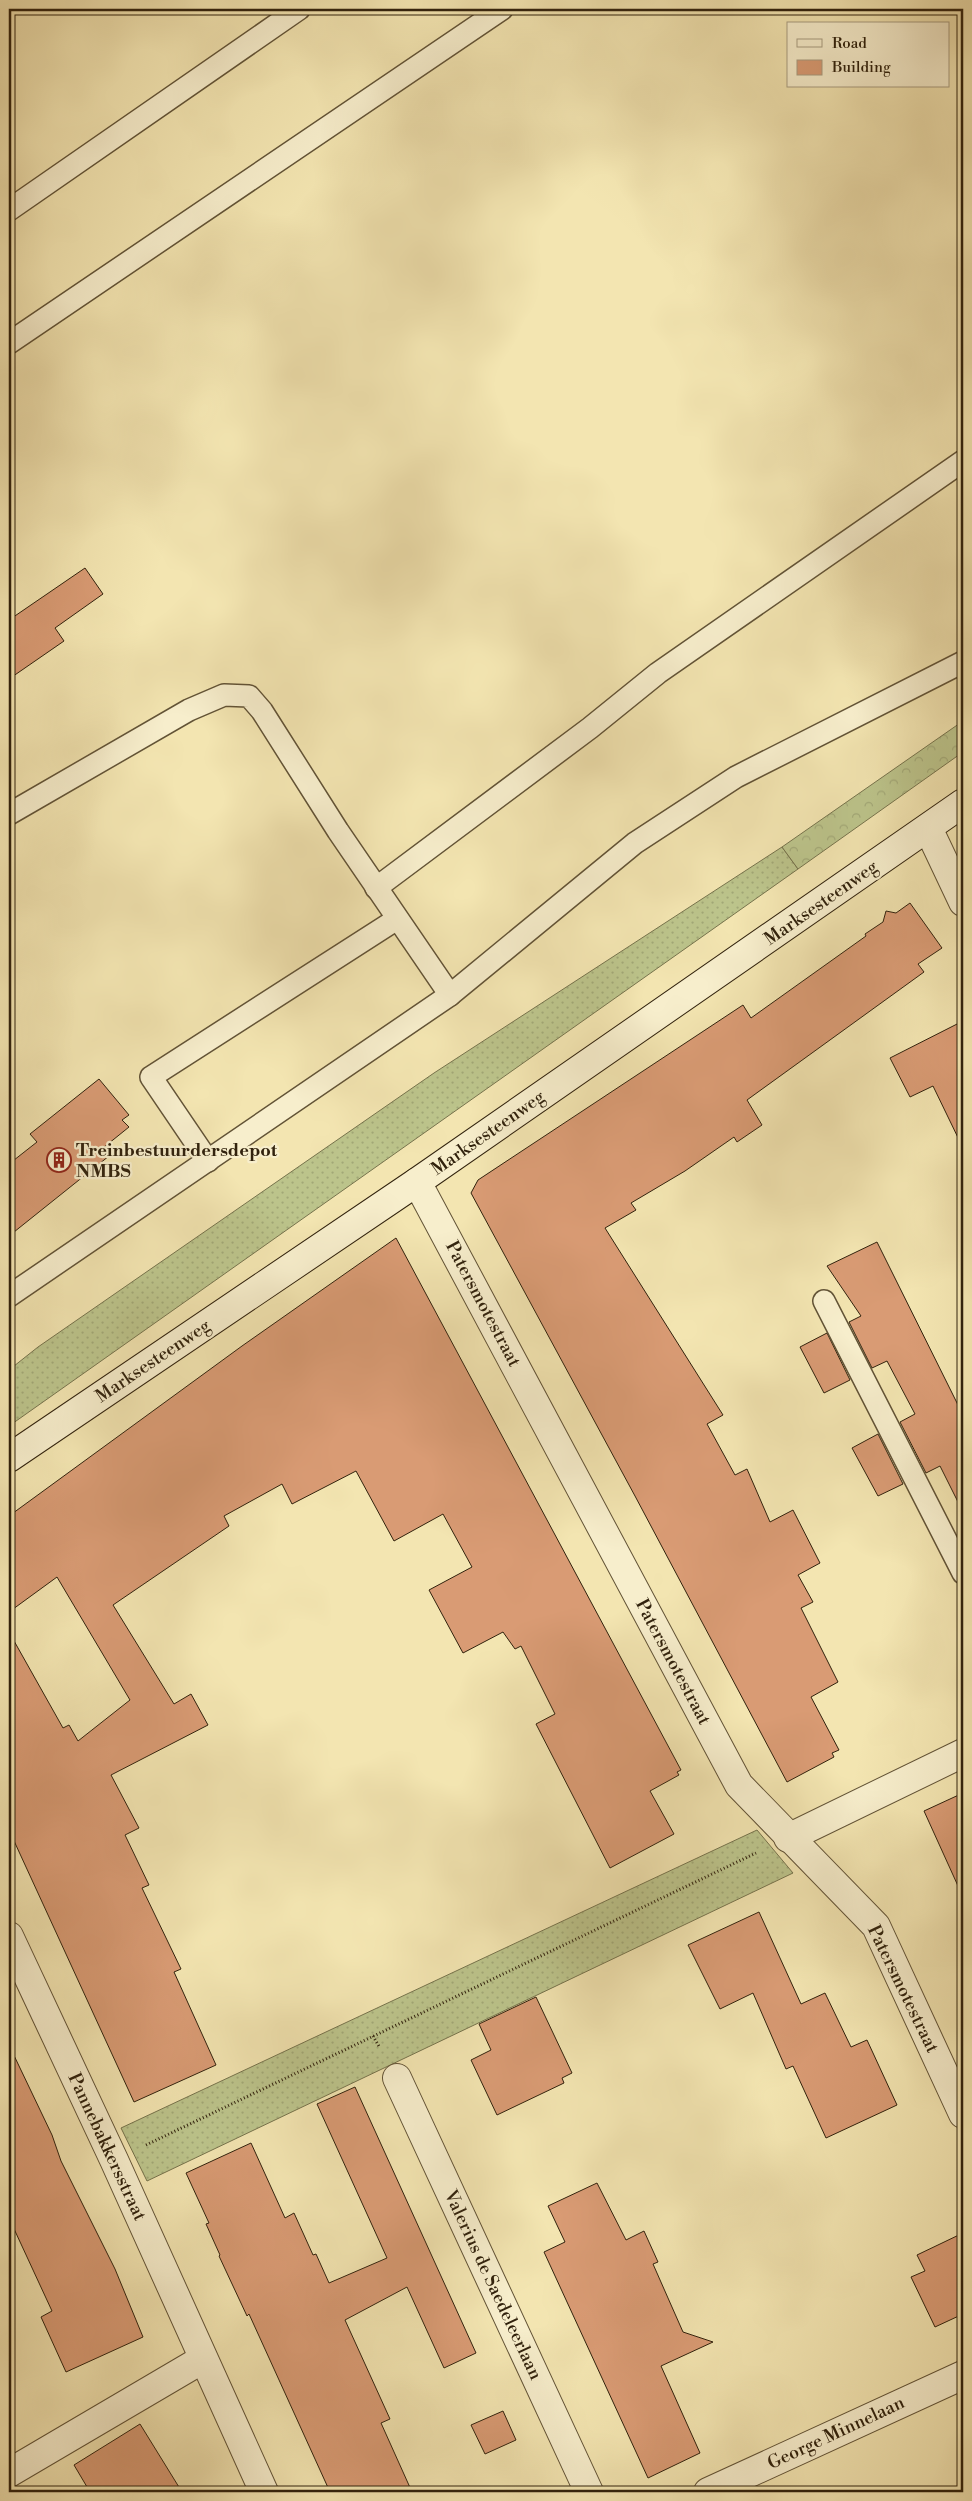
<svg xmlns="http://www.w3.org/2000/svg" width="972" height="2501" viewBox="0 0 972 2501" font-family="'Libre Bodoni',serif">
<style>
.grass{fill:url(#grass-dots);stroke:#76734c}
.forest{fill:url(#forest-crowns);stroke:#76734c}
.building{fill:#d99b74;stroke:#31220d}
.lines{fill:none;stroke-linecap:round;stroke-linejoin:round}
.lane-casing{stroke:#625336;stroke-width:24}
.street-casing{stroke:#625336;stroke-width:30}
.secondary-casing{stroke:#31220d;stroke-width:30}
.path{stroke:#31220d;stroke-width:3;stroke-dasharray:1 2.5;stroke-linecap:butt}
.lane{stroke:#f7eecc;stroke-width:21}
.street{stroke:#f7eecc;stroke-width:28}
.secondary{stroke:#f7eecc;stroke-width:28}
.labels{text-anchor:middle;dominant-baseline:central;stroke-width:4.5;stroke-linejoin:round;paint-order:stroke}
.street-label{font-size:18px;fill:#31220d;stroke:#f7eecc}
.poi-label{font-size:18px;font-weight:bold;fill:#31220d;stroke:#f7eecc;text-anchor:start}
</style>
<defs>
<pattern id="grass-dots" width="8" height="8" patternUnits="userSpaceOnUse" patternTransform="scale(1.25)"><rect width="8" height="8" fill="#bcc48b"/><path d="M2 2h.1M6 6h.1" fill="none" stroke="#a2a877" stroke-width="1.8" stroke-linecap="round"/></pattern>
<pattern id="forest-crowns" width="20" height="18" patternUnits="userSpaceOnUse" patternTransform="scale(1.25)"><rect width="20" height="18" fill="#bcc48b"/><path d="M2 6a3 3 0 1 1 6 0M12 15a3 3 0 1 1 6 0" fill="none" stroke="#a2a877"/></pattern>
</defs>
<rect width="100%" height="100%" fill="#f3e5b1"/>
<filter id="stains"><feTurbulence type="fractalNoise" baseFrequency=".004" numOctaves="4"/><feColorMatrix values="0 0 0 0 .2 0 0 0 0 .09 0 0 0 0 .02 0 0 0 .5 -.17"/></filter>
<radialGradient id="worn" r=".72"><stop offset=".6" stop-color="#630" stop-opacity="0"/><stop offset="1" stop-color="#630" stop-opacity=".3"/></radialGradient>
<g class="grass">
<path d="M 782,847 L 798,869 L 9,1426 L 9,1370 L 38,1347 L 434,1073 Z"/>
<path d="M 757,1830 L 793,1873 L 147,2181 L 121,2128 Z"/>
</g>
<path class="forest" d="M 963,721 L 963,752 L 798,869 L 782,847 Z"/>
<g class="building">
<path d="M 85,568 L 103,594 L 55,628 L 64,641 L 9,679 L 9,620 Z"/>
<path d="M 910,903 L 942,948 L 918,964 L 924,972 L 747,1100 L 762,1125 L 737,1142 L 734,1137 L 685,1171 L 631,1203 L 636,1210 L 605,1228 L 723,1415 L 707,1424 L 735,1475 L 747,1469 L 770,1522 L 793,1510 L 820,1563 L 798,1575 L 813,1602 L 801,1608 L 838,1682 L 811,1697 L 839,1750 L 832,1753 L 834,1757 L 787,1782 L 635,1496 L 471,1193 L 478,1180 L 743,1005 L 751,1018 L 866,936 L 865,934 L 883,922 L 886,911 L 896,913 Z"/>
<path d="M 963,1021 L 963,1148 L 933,1086 L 910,1097 L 890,1058 Z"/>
<path d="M 99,1079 L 129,1115 L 122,1120 L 129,1127 L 103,1148 L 109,1156 L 9,1236 L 9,1164 L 37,1142 L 30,1134 Z"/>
<path d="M 396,1238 L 681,1770 L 677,1772 L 679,1775 L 650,1791 L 674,1834 L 610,1868 L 536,1724 L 555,1714 L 521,1646 L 515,1649 L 503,1632 L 463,1653 L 429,1590 L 472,1567 L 443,1514 L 394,1541 L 356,1471 L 292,1504 L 282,1484 L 224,1516 L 229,1526 L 113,1605 L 174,1704 L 191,1694 L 208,1725 L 111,1775 L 139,1828 L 125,1835 L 149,1885 L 142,1888 L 181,1969 L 174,1972 L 216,2065 L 134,2102 L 9,1830 L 9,1632 L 63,1728 L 69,1725 L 78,1741 L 130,1700 L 57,1577 L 9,1612 L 9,1516 L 242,1346 Z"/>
<path d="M 877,1242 L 963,1415 L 963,1512 L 940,1466 L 926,1473 L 900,1422 L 915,1414 L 887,1361 L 872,1368 L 849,1322 L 861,1316 L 827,1266 Z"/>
<path d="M 827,1333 L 850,1380 L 824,1393 L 800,1347 Z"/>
<path d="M 878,1434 L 903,1484 L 878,1496 L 852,1448 Z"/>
<path d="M 963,1793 L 963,1897 L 924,1811 Z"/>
<path d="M 759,1912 L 801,2004 L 825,1993 L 851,2047 L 867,2040 L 897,2105 L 826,2138 L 793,2066 L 786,2069 L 753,1993 L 720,2009 L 688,1945 Z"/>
<path d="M 536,1997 L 572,2073 L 562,2078 L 564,2083 L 497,2115 L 471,2060 L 491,2050 L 479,2024 Z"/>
<path d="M 9,2045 L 52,2135 L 61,2161 L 115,2269 L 143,2337 L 66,2372 L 41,2317 L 52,2311 L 9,2218 Z"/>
<path d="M 355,2087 L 476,2353 L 444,2368 L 407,2287 L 345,2320 L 390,2419 L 381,2423 L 412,2492 L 330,2492 L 249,2314 L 247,2316 L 219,2256 L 220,2255 L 206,2224 L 209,2223 L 186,2173 L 251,2143 L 285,2218 L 294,2213 L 313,2255 L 316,2254 L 329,2283 L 387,2258 L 317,2104 Z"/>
<path d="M 597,2183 L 626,2240 L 644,2231 L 658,2262 L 653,2264 L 683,2332 L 713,2342 L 661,2366 L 700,2453 L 648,2478 L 544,2252 L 565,2242 L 548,2206 Z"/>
<path d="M 963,2233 L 963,2314 L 935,2327 L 911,2277 L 925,2271 L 917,2255 Z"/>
<path d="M 503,2411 L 516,2440 L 485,2454 L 471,2425 Z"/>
<path d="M 140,2424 L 182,2492 L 90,2492 L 74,2465 Z"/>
</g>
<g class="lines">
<defs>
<g id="lane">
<path d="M 9,210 L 299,9"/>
<path d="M 9,343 L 502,9"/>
<path d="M 9,814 L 189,710 L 224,695 L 249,696 L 262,711 L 338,831 L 450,995"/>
<path d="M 376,888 L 590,728 L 658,673 L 963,461"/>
<path d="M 208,1161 L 151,1077 L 397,919"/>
<path d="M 9,1296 L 450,995 L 635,843 L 736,777 L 963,662"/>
<path d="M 824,1301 L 963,1573"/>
</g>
<g id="street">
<path d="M 928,828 L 963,902"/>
<path d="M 417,1182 L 739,1785 L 876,1926 L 963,2114"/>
<path d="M 788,1838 L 963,1753"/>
<path d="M 9,1936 L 114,2160 L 264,2492"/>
<path d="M 397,2078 L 589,2492"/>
<path d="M 9,2473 L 203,2359"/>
<path d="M 708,2492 L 963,2375"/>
</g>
<path id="secondary" d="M 9,1458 L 417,1182 L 963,803"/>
</defs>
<use href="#lane" class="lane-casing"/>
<use href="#street" class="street-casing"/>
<use href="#secondary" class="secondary-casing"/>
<g class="path">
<path d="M 373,2036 L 380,2048"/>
<path d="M 146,2145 L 756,1853"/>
</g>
<use href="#lane" class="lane"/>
<use href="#street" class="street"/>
<use href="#secondary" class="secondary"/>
</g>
<defs>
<symbol id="building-ring" viewBox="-11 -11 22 22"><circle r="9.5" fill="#f7eecc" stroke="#8f2418" stroke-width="1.5"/><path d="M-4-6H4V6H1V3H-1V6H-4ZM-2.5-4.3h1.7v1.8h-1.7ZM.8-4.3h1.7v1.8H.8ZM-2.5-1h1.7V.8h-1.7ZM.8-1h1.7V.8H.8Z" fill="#8f2418"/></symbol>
</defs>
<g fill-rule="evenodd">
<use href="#building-ring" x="45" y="1146" width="28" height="28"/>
</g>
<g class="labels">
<g class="street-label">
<text transform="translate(821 903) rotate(-35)">Marksesteenweg</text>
<text transform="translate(488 1133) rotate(-35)">Marksesteenweg</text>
<text transform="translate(483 1304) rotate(62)">Patersmotestraat</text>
<text transform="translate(153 1361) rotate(-34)">Marksesteenweg</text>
<text transform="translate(673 1662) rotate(62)">Patersmotestraat</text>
<text transform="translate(903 1989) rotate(64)">Patersmotestraat</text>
<text transform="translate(107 2147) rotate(65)">Pannebakkersstraat</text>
<text transform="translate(493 2285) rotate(65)">Valerius de Saedeleerlaan</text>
<text transform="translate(836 2433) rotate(-25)">George Minnelaan</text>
</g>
<g class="poi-label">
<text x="76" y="1150">Treinbestuurdersdepot<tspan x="76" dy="21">NMBS</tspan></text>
</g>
</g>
<rect width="972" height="2501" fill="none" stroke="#f3e5b1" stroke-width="30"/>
<rect x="10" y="10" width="952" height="2481" fill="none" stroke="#31220d" stroke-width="2.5"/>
<rect x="15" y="15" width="942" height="2471" fill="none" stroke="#31220d"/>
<rect x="787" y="22" width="162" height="65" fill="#f7eecc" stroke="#a89c80"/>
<rect x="797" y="39" width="25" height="8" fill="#f7eecc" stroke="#a89c80"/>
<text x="832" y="48" font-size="15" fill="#31220d">Road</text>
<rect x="797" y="60" width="25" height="15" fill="#d99b74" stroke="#a89c80"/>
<text x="832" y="72" font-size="15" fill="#31220d">Building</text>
<rect width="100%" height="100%" filter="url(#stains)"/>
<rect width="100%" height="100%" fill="url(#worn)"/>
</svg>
